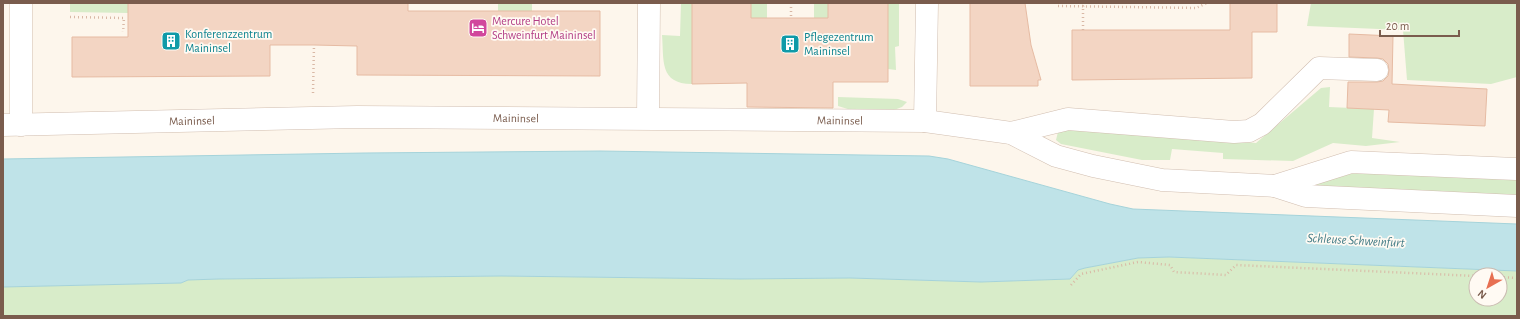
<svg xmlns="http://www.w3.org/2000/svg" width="1520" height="319" viewBox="0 0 1520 319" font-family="'Alegreya Sans',sans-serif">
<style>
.green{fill:#d8ecc9;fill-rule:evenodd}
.water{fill:#bfe3e8;stroke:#a5d3da}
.building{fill:#f3d5c3;stroke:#e6bba3}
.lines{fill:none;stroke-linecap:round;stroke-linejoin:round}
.minor-casing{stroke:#d1beb0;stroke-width:23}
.path{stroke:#d9b8a5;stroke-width:2.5;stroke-dasharray:1 3;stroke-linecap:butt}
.minor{stroke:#fff;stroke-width:22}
.labels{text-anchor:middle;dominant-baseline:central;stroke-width:3.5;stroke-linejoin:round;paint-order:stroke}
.hotel-label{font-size:12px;fill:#b23c85;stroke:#fffaf3;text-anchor:start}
.culture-label{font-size:12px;fill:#0d838f;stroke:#fffaf3;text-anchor:start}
.street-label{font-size:12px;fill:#7a5c4d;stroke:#fffaf3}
.water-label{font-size:13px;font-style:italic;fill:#437c86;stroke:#fffaf3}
</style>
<rect width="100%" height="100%" fill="#fdf6ec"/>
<g class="green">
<path d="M 70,3 L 128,3 L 128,13 L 70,12 Z"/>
<rect x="498" y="3" width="34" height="8"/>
<path d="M 681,3 L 692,3 L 692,84 C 659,84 664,60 662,35 L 680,36 Z"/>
<rect x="751" y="3" width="16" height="15"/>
<rect x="814" y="3" width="14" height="15"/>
<path d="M 888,3 L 899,3 L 899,46 L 895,47 L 896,70 L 888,69 Z"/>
<path d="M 1311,3 L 1517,3 L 1517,77 L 1491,84 L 1407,80 L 1403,30 L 1307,26 Z"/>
<path d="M 1330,87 L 1329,107 L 1374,109 L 1372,138 L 1400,142 L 1366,146 L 1333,143 L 1293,161 L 1223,159 L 1223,153 L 1172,149 L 1170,160 L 1142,160 L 1061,144 L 1056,140 L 1058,132 L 1065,129 L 1256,143 L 1321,88 Z"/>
<path d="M 838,97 L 898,99 L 907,102 L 902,107 L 894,110 L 851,110 L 838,106 Z"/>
<path d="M 1357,170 L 1511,180 L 1517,174 L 1517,198 L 1307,187 Z"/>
<path d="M 1169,257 L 1517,271 L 1517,316 L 3,316 L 3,287 L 181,283 L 188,280 L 219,279 L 501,276 L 740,279 L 850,278 L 981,282 L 1070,279 L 1078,270 L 1085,268 L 1138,258 ZM 1476,275 L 1500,275 L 1500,299 L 1476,299 Z"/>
</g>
<path class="water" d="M 600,151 L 929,156 L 948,159 L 1110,204 L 1133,209 L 1517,224 L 1517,271 L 1169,257 L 1138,258 L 1085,268 L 1078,270 L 1070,279 L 981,282 L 850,278 L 740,279 L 501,276 L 219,279 L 188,280 L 181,283 L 3,287 L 3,159 L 364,153 Z"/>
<g class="building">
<path d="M 128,3 L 408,3 L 408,11 L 600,11 L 600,76 L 357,75 L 357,46 L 314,45 L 270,45 L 270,76 L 72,77 L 72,37 L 128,37 Z"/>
<path d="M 692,3 L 751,3 L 751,18 L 828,18 L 828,3 L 888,3 L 888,82 L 833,82 L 833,108 L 747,107 L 747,83 L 692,84 Z"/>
<path d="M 970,3 L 1025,3 L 1031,45 L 1041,80 L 1038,80 L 1038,86 L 970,86 Z"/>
<path d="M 1230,3 L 1277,3 L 1277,32 L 1252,32 L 1252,78 L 1072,80 L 1072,30 L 1230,30 Z"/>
<path d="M 1349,34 L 1393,36 L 1392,84 L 1487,89 L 1485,126 L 1388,122 L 1389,110 L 1347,108 L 1348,82 L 1377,82 L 1383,81 L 1388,76 L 1389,70 L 1388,64 L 1383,59 L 1377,58 L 1349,57 Z"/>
</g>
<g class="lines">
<defs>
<g id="minor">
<path d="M 648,118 L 649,3"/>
<path d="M 925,121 L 927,3"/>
<path id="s1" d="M 3,125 L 357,117 L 925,121 L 1011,133 L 1056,156 L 1093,166 L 1162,180 L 1275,186 L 1306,196 L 1517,206"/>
<path d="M 21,125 L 21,3"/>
<path d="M 1011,133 L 1068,119 L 1234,132 L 1249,131 L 1262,124 L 1319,68 L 1377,70"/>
<path d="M 1275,186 L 1351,162 L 1516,169"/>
</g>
</defs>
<use href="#minor" class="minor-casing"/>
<g class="path">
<path d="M 791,3 L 791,18"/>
<path d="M 1058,6 L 1196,8 L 1207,3"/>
<path d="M 70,17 L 124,18 L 123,32"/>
<path d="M 1083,30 L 1083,6 L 1086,3"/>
<path d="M 313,93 L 314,45"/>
<path d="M 1500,277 L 1517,278"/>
<path d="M 1071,285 L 1081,274 L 1138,262 L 1170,265 L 1174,272 L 1226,275 L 1236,265 L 1476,276"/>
</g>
<use href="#minor" class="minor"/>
</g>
<defs>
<symbol id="hotel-square" viewBox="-11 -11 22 22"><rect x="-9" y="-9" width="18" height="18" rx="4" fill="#d1479c" stroke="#fffaf3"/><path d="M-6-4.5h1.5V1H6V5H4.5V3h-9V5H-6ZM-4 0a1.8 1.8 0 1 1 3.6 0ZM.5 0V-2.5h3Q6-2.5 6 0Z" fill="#fff"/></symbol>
<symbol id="building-square" viewBox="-11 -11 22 22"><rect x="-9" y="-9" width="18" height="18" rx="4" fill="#0f9aa8" stroke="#fffaf3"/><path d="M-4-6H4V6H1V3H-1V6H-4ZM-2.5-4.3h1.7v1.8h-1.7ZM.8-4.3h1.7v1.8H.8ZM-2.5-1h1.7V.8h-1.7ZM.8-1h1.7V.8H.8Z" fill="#fff"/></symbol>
</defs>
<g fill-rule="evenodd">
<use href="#hotel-square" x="467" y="17" width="22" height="22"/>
<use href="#building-square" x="160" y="30" width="22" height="22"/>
<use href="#building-square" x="779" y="33" width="22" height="22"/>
</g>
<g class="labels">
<g class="hotel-label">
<text x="492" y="21">Mercure Hotel<tspan x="492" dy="14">Schweinfurt Maininsel</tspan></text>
</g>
<g class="culture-label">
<text x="185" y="34">Konferenzzentrum<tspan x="185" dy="14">Maininsel</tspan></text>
<text x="804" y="37">Pflegezentrum<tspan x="804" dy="14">Maininsel</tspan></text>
</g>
<g class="street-label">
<text stroke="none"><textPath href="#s1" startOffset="513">Maininsel</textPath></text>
<text stroke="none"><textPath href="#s1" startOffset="189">Maininsel</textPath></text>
<text stroke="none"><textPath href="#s1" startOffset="837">Maininsel</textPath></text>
</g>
<g class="water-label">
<text transform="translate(1356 241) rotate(3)">Schleuse Schweinfurt</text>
</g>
</g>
<rect width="1520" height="319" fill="none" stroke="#7a5c4d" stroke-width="8"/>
<g transform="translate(1488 287) rotate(219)"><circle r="19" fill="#fffaf3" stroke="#cabbb1"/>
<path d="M0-3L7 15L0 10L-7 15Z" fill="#e76f51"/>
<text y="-6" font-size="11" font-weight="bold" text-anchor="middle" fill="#7a5c4d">N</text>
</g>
<path d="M1380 30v6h79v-6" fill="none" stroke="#7a5c4d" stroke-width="2"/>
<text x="1386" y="30" font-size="12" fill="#7a5c4d" stroke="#fffaf3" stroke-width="3" paint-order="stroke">20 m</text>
</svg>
